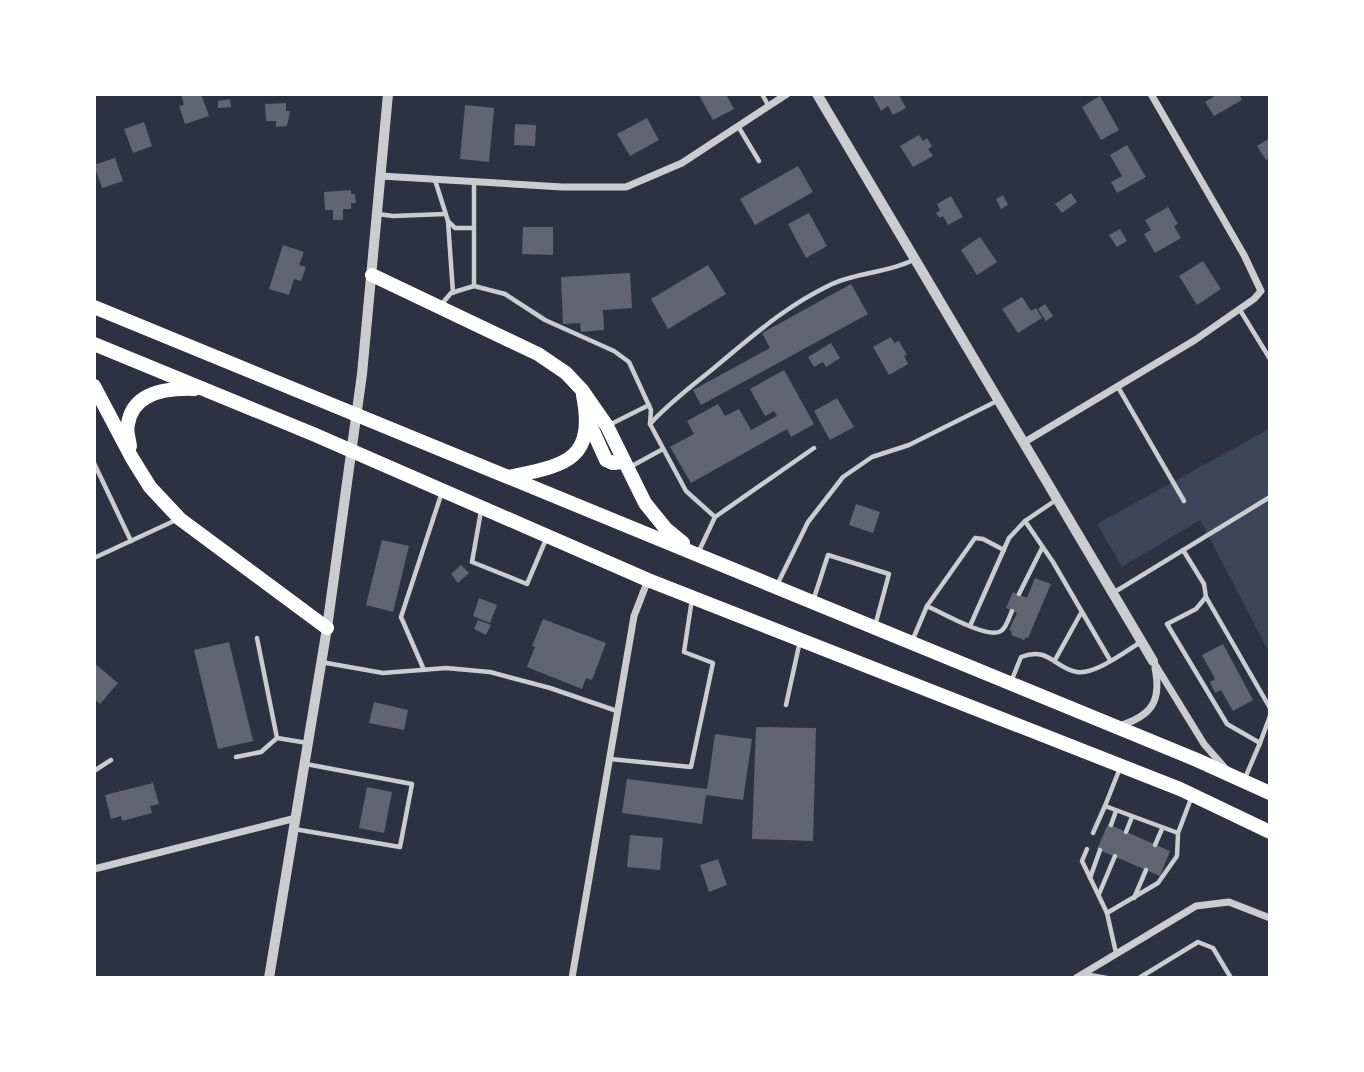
<svg xmlns="http://www.w3.org/2000/svg" width="1364" height="1072" viewBox="0 0 1364 1072" font-family="'Exo 2',sans-serif">
<style>
.green{fill:#3c4559}
.building{fill:#626471}
.lines{fill:none;stroke-linecap:round;stroke-linejoin:round}
.service{stroke:#caccd0;stroke-width:4.5}
.minor{stroke:#caccd0;stroke-width:7}
.tertiary{stroke:#caccd0;stroke-width:10}
.trunk{stroke:#fff;stroke-width:14}
</style>
<rect width="100%" height="100%" fill="#2d3142"/>
<path class="green" d="M 1269,429 L 1269,652 L 1200,520 L 1122,567 L 1097,524 Z"/>
<g class="building">
<path d="M 181,94 L 201,94 L 209,116 L 185,124 L 179,106 L 184,105 Z"/>
<path d="M 698,94 L 726,94 L 734,109 L 713,120 Z"/>
<path d="M 872,94 L 898,94 L 906,108 L 893,115 L 888,106 L 881,111 Z"/>
<path d="M 1218,94 L 1239,94 L 1242,100 L 1214,116 L 1205,102 Z"/>
<path d="M 1100,96 L 1119,130 L 1101,140 L 1082,107 Z"/>
<path d="M 230,99 L 231,107 L 218,108 L 218,101 Z"/>
<path d="M 286,103 L 286,111 L 290,111 L 287,126 L 276,127 L 276,121 L 266,121 L 265,104 Z"/>
<path d="M 465,105 L 494,108 L 489,162 L 460,159 Z"/>
<path d="M 647,118 L 659,140 L 630,156 L 617,134 Z"/>
<path d="M 144,122 L 152,146 L 133,153 L 124,129 Z"/>
<path d="M 515,124 L 536,125 L 535,146 L 514,145 Z"/>
<path d="M 919,135 L 923,141 L 927,138 L 932,146 L 928,149 L 933,156 L 913,167 L 900,146 Z"/>
<path d="M 1270,138 L 1270,158 L 1266,160 L 1257,146 Z"/>
<path d="M 1127,145 L 1146,177 L 1117,193 L 1111,182 L 1122,176 L 1110,155 Z"/>
<path d="M 115,158 L 123,181 L 102,188 L 94,165 Z"/>
<path d="M 798,166 L 813,192 L 755,225 L 740,199 Z"/>
<path d="M 351,190 L 351,194 L 355,194 L 356,203 L 351,203 L 351,209 L 343,209 L 343,220 L 333,220 L 333,210 L 325,210 L 324,192 Z"/>
<path d="M 1071,193 L 1077,202 L 1062,213 L 1055,204 Z"/>
<path d="M 1003,195 L 1008,205 L 1001,209 L 996,199 Z"/>
<path d="M 951,196 L 963,217 L 948,225 L 943,216 L 940,218 L 936,213 L 940,210 L 937,204 Z"/>
<path d="M 1168,207 L 1178,224 L 1174,226 L 1181,238 L 1155,253 L 1144,234 L 1151,230 L 1145,220 Z"/>
<path d="M 809,213 L 827,246 L 806,258 L 788,224 Z"/>
<path d="M 523,227 L 553,227 L 553,255 L 522,254 Z"/>
<path d="M 1120,229 L 1127,241 L 1117,247 L 1109,235 Z"/>
<path d="M 980,237 L 997,262 L 977,275 L 961,250 Z"/>
<path d="M 283,245 L 304,252 L 299,265 L 306,267 L 301,281 L 294,279 L 289,295 L 269,289 Z"/>
<path d="M 1203,261 L 1221,289 L 1197,305 L 1179,276 Z"/>
<path d="M 708,265 L 726,294 L 668,329 L 651,299 Z"/>
<path d="M 630,273 L 632,308 L 603,310 L 604,330 L 581,332 L 580,323 L 563,324 L 561,277 Z"/>
<path d="M 851,284 L 868,314 L 701,405 L 693,390 L 770,348 L 762,333 Z"/>
<path d="M 1022,297 L 1031,311 L 1036,308 L 1042,318 L 1018,333 L 1002,309 Z"/>
<path d="M 1045,304 L 1053,316 L 1046,321 L 1038,309 Z"/>
<path d="M 891,337 L 894,343 L 899,341 L 907,355 L 904,356 L 908,364 L 889,375 L 873,347 Z"/>
<path d="M 831,343 L 840,358 L 826,367 L 823,362 L 814,367 L 808,357 Z"/>
<path d="M 784,370 L 814,424 L 791,437 L 787,429 L 691,483 L 670,447 L 694,434 L 687,421 L 718,404 L 725,416 L 739,409 L 751,430 L 777,416 L 774,411 L 765,416 L 750,389 Z"/>
<path d="M 837,398 L 854,427 L 830,440 L 814,411 Z"/>
<path d="M 856,504 L 880,512 L 873,533 L 849,525 Z"/>
<path d="M 382,540 L 409,546 L 393,612 L 366,605 Z"/>
<path d="M 461,565 L 469,573 L 458,583 L 451,574 Z"/>
<path d="M 1035,578 L 1051,584 L 1028,638 L 1026,637 L 1024,640 L 1011,635 L 1012,632 L 1009,630 L 1017,613 L 1006,608 L 1013,592 L 1027,598 Z"/>
<path d="M 479,598 L 497,605 L 490,623 L 473,616 Z"/>
<path d="M 543,619 L 606,643 L 592,680 L 586,678 L 582,689 L 527,667 L 535,647 L 532,646 Z"/>
<path d="M 478,620 L 491,625 L 486,635 L 474,629 Z"/>
<path d="M 229,642 L 253,741 L 218,749 L 194,650 Z"/>
<path d="M 1223,644 L 1253,700 L 1233,711 L 1221,690 L 1215,693 L 1210,682 L 1215,679 L 1202,655 Z"/>
<path d="M 94,663 L 118,683 L 100,704 L 94,699 Z"/>
<path d="M 374,702 L 408,710 L 404,730 L 369,723 Z"/>
<path d="M 756,727 L 816,728 L 813,841 L 752,839 Z"/>
<path d="M 715,734 L 752,739 L 743,800 L 706,795 L 702,824 L 622,813 L 627,779 L 707,789 Z"/>
<path d="M 153,783 L 159,804 L 150,806 L 152,813 L 122,821 L 121,816 L 111,819 L 105,795 Z"/>
<path d="M 367,787 L 392,792 L 384,833 L 359,828 Z"/>
<path d="M 1108,824 L 1170,851 L 1160,876 L 1097,849 Z"/>
<path d="M 630,835 L 663,838 L 660,870 L 627,867 Z"/>
<path d="M 718,859 L 727,885 L 709,892 L 700,865 Z"/>
</g>
<g class="lines">
<g class="service">
<path d="M 762,94 L 768,105"/>
<path d="M 738,126 L 759,161"/>
<path d="M 435,180 L 448,221 L 455,228 L 474,228"/>
<path d="M 474,182 L 474,286"/>
<path d="M 378,214 L 393,216 L 445,214"/>
<path d="M 448,221 L 453,293"/>
<path d="M 441,305 L 451,293 L 474,286 L 505,294 L 545,320 L 614,351 L 629,362 L 651,410 L 650,424 L 686,491 L 715,517"/>
<path d="M 1240,310 L 1270,359"/>
<path d="M 1118,387 L 1184,501"/>
<path d="M 650,424 C 670,402 692,386 714,368 C 754,335 784,307 832,284 C 858,272 888,273 913,260"/>
<path d="M 609,425 L 649,405"/>
<path d="M 94,463 L 131,541"/>
<path d="M 630,467 L 663,449"/>
<path d="M 481,511 L 472,562 L 527,584 L 547,537"/>
<path d="M 1025,521 L 1056,500"/>
<path d="M 1183,550 L 1204,584 L 1206,597 L 1270,708"/>
<path d="M 698,553 L 715,517 L 814,448"/>
<path d="M 94,558 L 176,520"/>
<path d="M 777,585 L 808,522 L 843,477 L 872,457 L 909,445 L 997,401"/>
<path d="M 1113,593 L 1270,497"/>
<path d="M 1019,594 L 1042,548"/>
<path d="M 1206,597 L 1196,609 L 1167,624 L 1227,724 L 1260,743 L 1270,716"/>
<path d="M 814,598 L 828,555 L 889,574 L 875,626"/>
<path d="M 927,606 L 975,538 L 983,539 L 1004,550"/>
<path d="M 970,626 L 1009,538 L 1025,521 L 1053,562 L 1110,660"/>
<path d="M 913,639 L 927,606 C 940,612 989,640 1001,631 C 1007,627 1009,617 1012,611"/>
<path d="M 1055,660 L 1081,613"/>
<path d="M 321,662 L 383,673 L 446,668 L 490,672 L 550,688 L 617,711"/>
<path d="M 424,670 L 401,617 L 441,495"/>
<path d="M 1011,682 L 1021,657 C 1049,646 1054,668 1077,672 C 1095,675 1126,651 1141,642"/>
<path d="M 786,705 L 800,641"/>
<path d="M 277,738 L 308,743"/>
<path d="M 236,757 L 261,752 L 277,738 L 257,638"/>
<path d="M 610,759 L 691,767 L 713,663 L 684,652 L 692,599"/>
<path d="M 1120,768 L 1105,806 L 1178,833 L 1192,796"/>
<path d="M 94,771 L 111,760"/>
<path d="M 1245,778 L 1260,743"/>
<path d="M 1111,825 L 1116,811"/>
<path d="M 294,829 L 400,847 L 412,784 L 306,764"/>
<path d="M 1126,832 L 1132,817"/>
<path d="M 1093,833 L 1105,806"/>
<path d="M 1155,845 L 1162,829"/>
<path d="M 1087,849 L 1082,861 L 1107,913"/>
<path d="M 1090,878 L 1100,850"/>
<path d="M 1099,894 L 1115,856"/>
<path d="M 1134,898 L 1146,870"/>
<path d="M 1116,953 L 1107,913 L 1158,883 L 1177,856 L 1178,834"/>
<path d="M 1084,974 L 1107,978"/>
<path d="M 1139,978 L 1198,942 L 1213,948 L 1231,978"/>
</g>
<g class="minor">
<path d="M 381,176 L 562,187 L 626,187 L 682,163 L 787,94"/>
<path d="M 1023,443 L 1195,340 L 1254,299 L 1261,291 L 1244,255 L 1151,94"/>
<path d="M 1153,661 L 1204,744 L 1225,768"/>
<path d="M 1119,726 C 1151,716 1162,702 1155,668"/>
<path d="M 94,869 L 296,818"/>
<path d="M 572,978 L 634,616 L 648,580"/>
<path d="M 1076,978 L 1196,906 L 1229,902 L 1270,918"/>
</g>
<g class="tertiary">
<path d="M 817,94 L 1153,661"/>
<path d="M 269,978 L 327,628 L 362,374 L 388,94"/>
</g>
<g class="trunk">
<path d="M 372,275 L 538,354 L 566,373 L 582,390 L 607,426 L 645,503 L 666,529 L 683,543"/>
<path d="M 94,307 L 1197,760 L 1270,793"/>
<path d="M 94,344 L 313,434 L 648,580 L 1180,789 L 1270,832"/>
<path d="M 94,386 L 132,458 L 150,487 L 180,519 L 327,628"/>
<path d="M 588,420 L 606,460 L 613,463 L 623,462"/>
<path d="M 130,446 C 129,439 126,431 128,424 C 133,392 167,388 194,389"/>
<path d="M 509,477 C 564,465 596,462 583,395"/>
</g>
</g>
<rect width="1364" height="1072" fill="none" stroke="#ffffff" stroke-width="192"/>
</svg>
